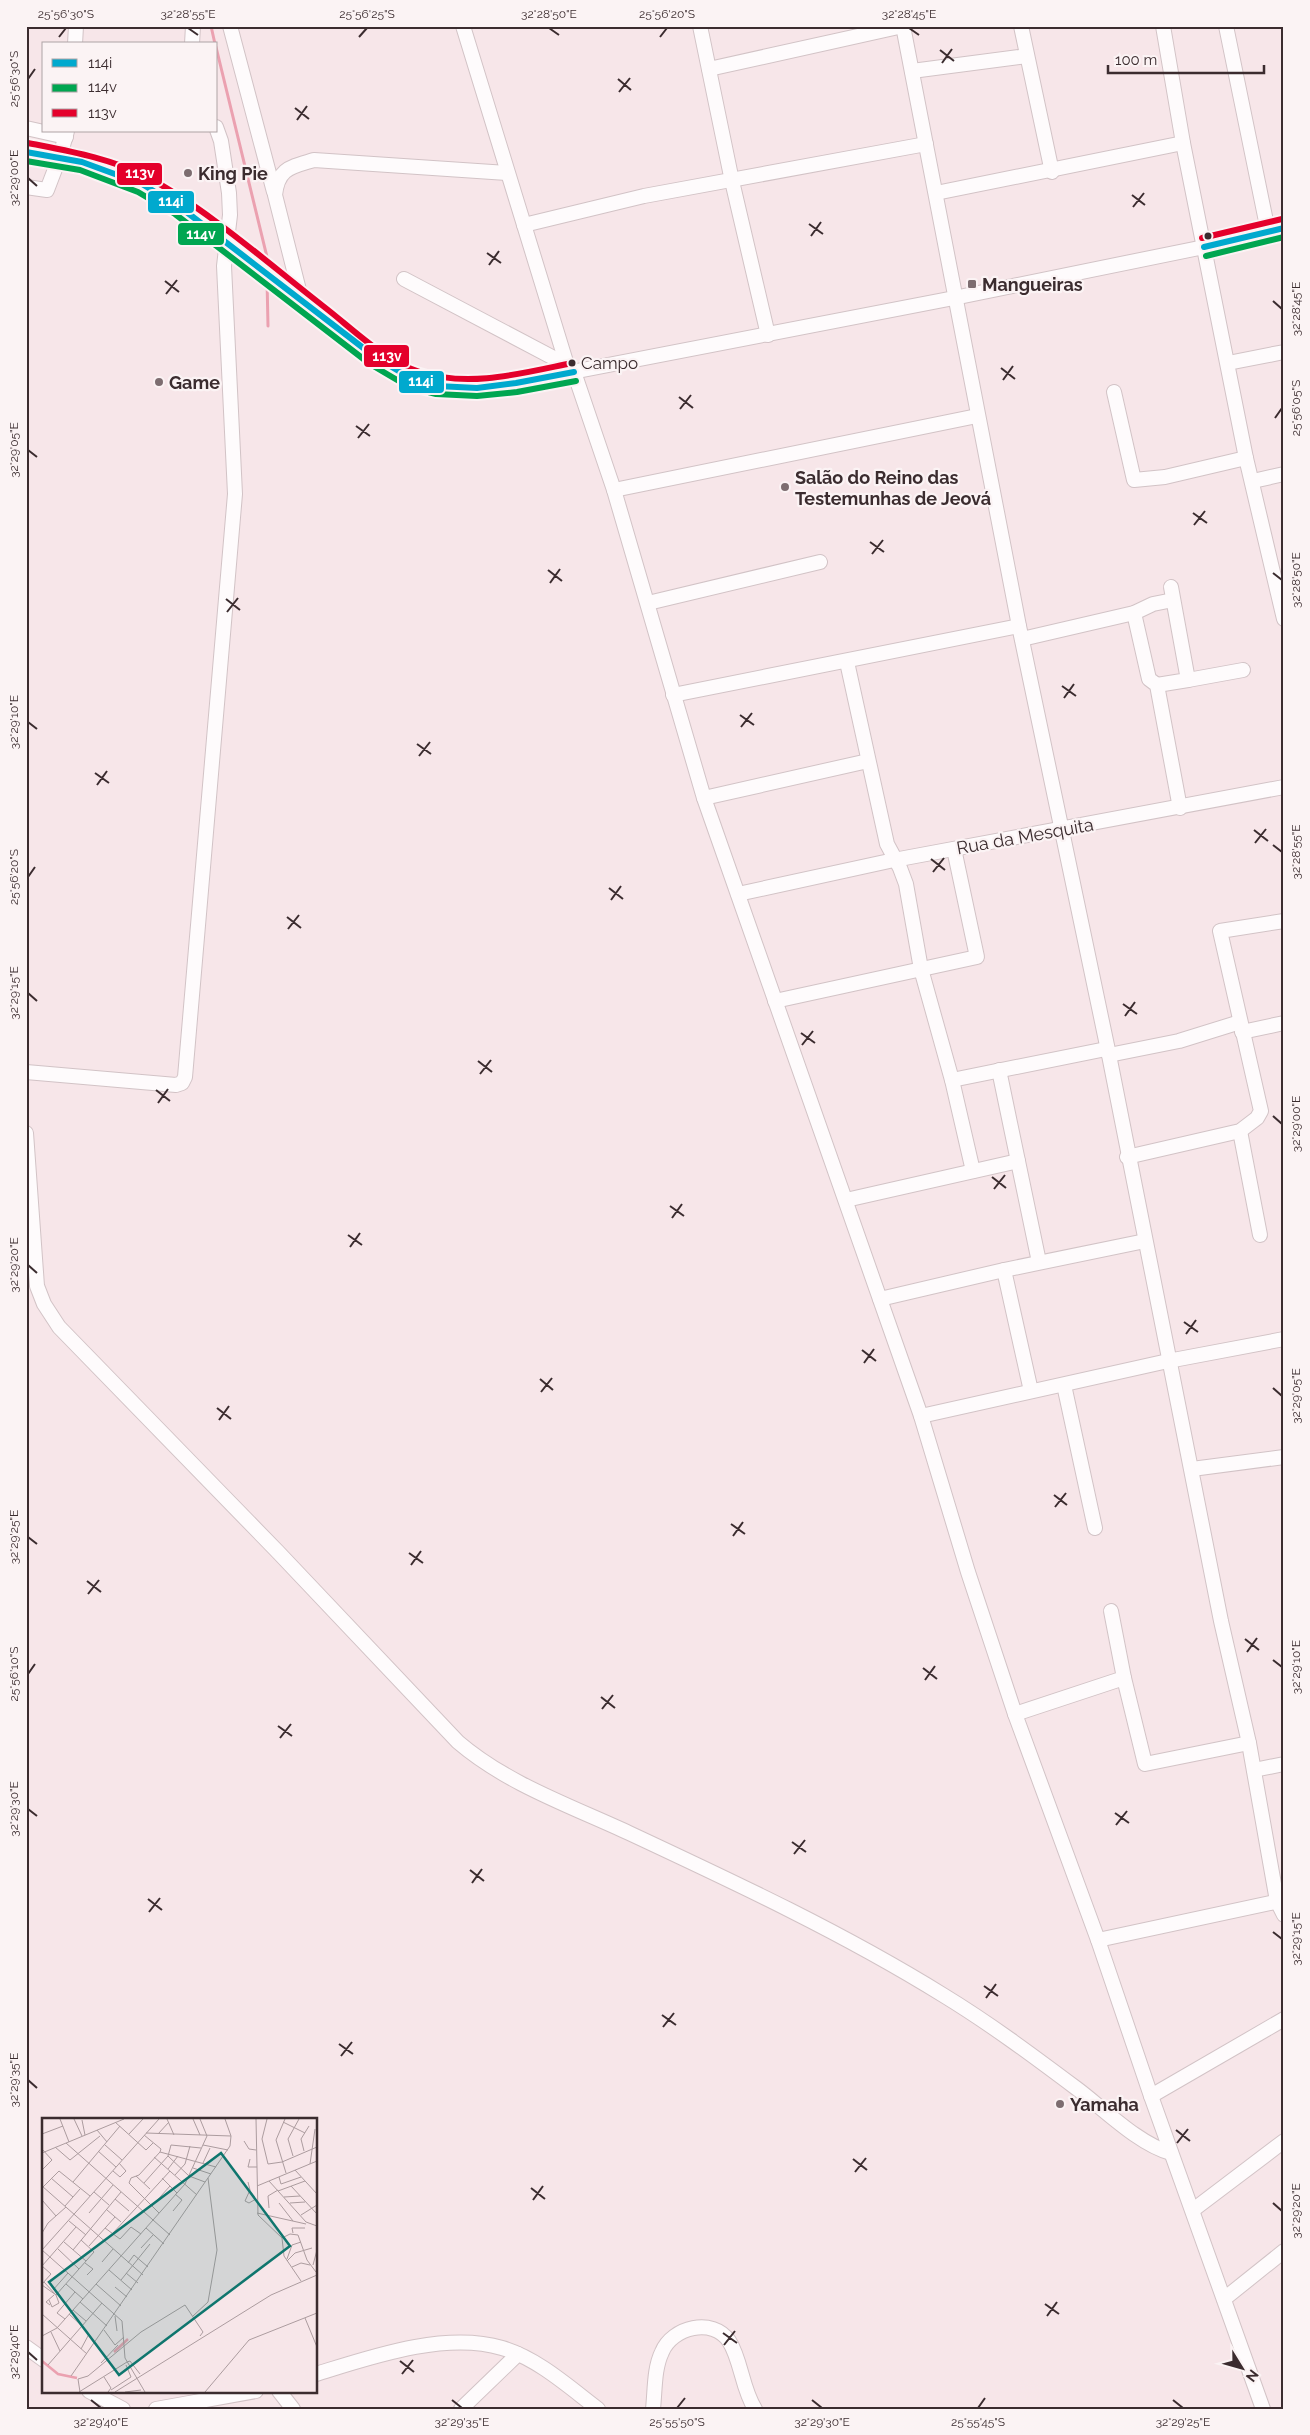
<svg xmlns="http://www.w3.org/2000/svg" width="1310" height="2435" viewBox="0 0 1310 2435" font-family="Raleway,sans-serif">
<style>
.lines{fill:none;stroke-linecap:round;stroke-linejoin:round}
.stream{stroke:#eba1b0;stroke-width:3}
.minor-casing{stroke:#d2c3c6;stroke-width:16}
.minor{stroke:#fefbfc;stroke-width:14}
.bus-1-casing{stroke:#fbf3f4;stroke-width:10}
.bus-2-casing{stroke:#fbf3f4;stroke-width:10}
.bus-3-casing{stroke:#fbf3f4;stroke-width:10}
.bus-1{stroke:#00a9ce;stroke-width:6}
.bus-2{stroke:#00a651;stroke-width:6}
.bus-3{stroke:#e4002b;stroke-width:6}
.ticks{fill:none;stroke:#3b2c2f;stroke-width:2}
.poi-dot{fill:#7d6d70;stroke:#fbf3f4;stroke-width:2}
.bus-dot{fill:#3b2c2f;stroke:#fbf3f4;stroke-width:2}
.labels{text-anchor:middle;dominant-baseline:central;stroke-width:4.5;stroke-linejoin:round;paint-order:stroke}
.bus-label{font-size:17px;fill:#3b2c2f;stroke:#fbf3f4;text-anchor:start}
.poi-label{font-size:18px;font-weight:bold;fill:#3b2c2f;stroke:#fbf3f4;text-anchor:start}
.street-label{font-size:18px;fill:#3b2c2f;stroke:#fbf3f4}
.inset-river{fill:none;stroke:#eba1b0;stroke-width:2.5}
.inset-road{fill:none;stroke:#ac9c9f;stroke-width:1}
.view{fill:#0f766e;fill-opacity:0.15;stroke:#0f766e;stroke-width:2.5}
.inset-edge{fill:none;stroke:#3b2c2f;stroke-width:2.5}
.line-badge{stroke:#fbf3f4;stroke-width:2}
.badge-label{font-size:14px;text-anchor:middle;font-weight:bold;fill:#fff}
.neatline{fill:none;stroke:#3b2c2f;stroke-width:2}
.ticks-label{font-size:12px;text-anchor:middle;fill:#3b2c2f}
</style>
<rect width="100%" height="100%" fill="#f7e6e9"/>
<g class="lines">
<g class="stream">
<path d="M 211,26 L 215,44"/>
<path d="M 216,47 L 267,257 L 267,268"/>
<path d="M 267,279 L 268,326"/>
</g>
<defs>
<g id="minor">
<path d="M 230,26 L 274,192"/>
<path d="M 463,26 L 567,365 L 574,372 L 614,490 L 704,798 L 921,1416 L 968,1572 L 1015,1714 L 1098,1940 L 1151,2096 L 1263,2409"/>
<path d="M 700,26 L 732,181 L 768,335"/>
<path d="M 903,26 L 1019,626 L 1109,1055 L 1221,1621 L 1249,1743 L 1277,1901 L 1284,1915"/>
<path d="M 1021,26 L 1052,172"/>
<path d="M 1163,26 L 1183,143 L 1246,458 L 1284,619"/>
<path d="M 1226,26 L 1268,231"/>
<path d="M 75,44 L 76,26"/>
<path d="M 192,44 L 193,26"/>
<path d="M 709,69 L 903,26"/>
<path d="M 912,71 L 1027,56"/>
<path d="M 26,128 L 66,137"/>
<path d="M 26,152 L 82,162 L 142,184 L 180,207 L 361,346 L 400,373 L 429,384 L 465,388 L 505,385 L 954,298 L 1204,247 L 1284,228"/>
<path d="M 26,187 L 47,190 L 60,156 L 67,131"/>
<path d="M 936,193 L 1183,143"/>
<path d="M 524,225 L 644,196 L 926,144"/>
<path d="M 404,279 L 567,365"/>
<path d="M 302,302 L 275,195 C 278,168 291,167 314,160 L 507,173"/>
<path d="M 1228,363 L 1284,352"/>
<path d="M 1114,392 L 1134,480 L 1165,477 L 1246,458"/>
<path d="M 1253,481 L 1284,474"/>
<path d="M 614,490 L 977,416"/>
<path d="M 648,603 L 820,562"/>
<path d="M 1134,613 L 1149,679 L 1157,685 L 1180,808"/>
<path d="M 1022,639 L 1134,613 L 1153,604 L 1173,600"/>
<path d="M 847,662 L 887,844 L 900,868 L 906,884 L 921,969 L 952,1080 L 973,1171"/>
<path d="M 1188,680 L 1243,670"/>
<path d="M 1157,685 L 1188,680 L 1171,587"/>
<path d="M 673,695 L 1019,626"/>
<path d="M 704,798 L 868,761"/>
<path d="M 738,894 L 894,860 L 1284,787"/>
<path d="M 775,1001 L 977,957 L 954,849"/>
<path d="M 1242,1032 L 1284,1023"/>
<path d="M 1109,1055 L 1179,1041 L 1240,1022"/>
<path d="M 999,1070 L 1039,1262"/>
<path d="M 26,1072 L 176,1085 L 182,1083 L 185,1077 L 235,494 L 224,266 L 230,215 L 229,193 L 221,141 L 216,127"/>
<path d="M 952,1080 L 1106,1049"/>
<path d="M 1240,1131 L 1260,1235"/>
<path d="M 26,1133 L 37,1286 L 44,1304 L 59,1327 L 278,1552 L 458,1742 C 507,1784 571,1806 629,1833 C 736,1883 843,1933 943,1995 C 989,2023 1032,2055 1076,2088 C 1103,2108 1138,2144 1171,2153"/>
<path d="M 1127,1157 L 1240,1131 L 1257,1118 L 1261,1111 L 1220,931 L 1284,921"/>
<path d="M 846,1200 L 1018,1161"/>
<path d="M 1004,1270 L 1031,1391"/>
<path d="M 880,1299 L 1004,1270 L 1145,1241"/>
<path d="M 1064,1385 L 1095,1528"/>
<path d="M 921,1416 L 1168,1361 L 1284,1339"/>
<path d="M 1192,1469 L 1284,1457"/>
<path d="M 1111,1611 L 1124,1678 L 1145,1764 L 1249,1743"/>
<path d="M 1015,1714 L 1124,1678"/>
<path d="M 1254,1770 L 1284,1764"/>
<path d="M 1098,1940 L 1284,1900"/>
<path d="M 1151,2096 L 1284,2019"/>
<path d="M 1193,2210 L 1284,2141"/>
<path d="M 1224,2299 L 1284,2251"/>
<path d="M 26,2347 L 44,2360"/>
<path d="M 316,2374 C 371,2357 445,2331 502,2348 C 537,2358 569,2387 598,2409"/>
<path d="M 89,2391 L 123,2409"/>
<path d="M 279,2391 L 293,2409"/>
<path d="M 156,2409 L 256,2391"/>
<path d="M 461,2409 L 518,2354"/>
<path d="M 653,2409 C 655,2391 654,2368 662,2352 C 672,2327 713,2317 729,2341 C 741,2359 742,2389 755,2409"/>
</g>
</defs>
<use href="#minor" class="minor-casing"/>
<use href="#minor" class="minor"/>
<defs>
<g id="bus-1">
<path d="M 26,152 L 82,162 L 142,184 L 180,207 L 375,357 L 412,379 L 437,386 L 477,388 L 516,383 L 574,372"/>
<path d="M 1204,247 L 1284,228"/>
</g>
<g id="bus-2">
<path d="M 26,161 L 80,170 L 138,192 L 175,214 L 370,364 L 409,387 L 436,394 L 477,396 L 517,392 L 576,381"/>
<path d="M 1206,256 L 1284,237"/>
</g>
<g id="bus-3">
<path d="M 28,143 C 68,151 110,158 147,177 C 207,209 269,264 323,306 C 353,329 384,361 420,372 C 469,388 523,373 572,363"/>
<path d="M 1202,238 L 1282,219"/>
</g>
</defs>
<use href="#bus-1" class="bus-1-casing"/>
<use href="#bus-2" class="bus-2-casing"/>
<use href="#bus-3" class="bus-3-casing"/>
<use href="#bus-1" class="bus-1"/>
<use href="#bus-2" class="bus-2"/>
<use href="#bus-3" class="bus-3"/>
</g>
<path class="ticks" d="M 188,28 L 198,35M 549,28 L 559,35M 909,28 L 919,35M 59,37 L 66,28M 359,37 L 367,28M 660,37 L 667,28M 940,50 L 954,61M 942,63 L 952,49M 28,79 L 35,69M 618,79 L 631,90M 619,92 L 630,78M 295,108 L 309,119M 297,120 L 307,106M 28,178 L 37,186M 1132,195 L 1145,205M 1133,207 L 1144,193M 809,224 L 823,234M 811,236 L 821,222M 487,253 L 501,263M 489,265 L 499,251M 165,281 L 179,292M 166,294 L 177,280M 1273,301 L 1282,309M 1001,368 L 1015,379M 1003,380 L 1013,366M 679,397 L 693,408M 680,409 L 691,395M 1275,418 L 1282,408M 356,426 L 370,436M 358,438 L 369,424M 28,450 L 37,457M 1193,513 L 1207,523M 1194,525 L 1205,511M 870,542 L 884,552M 872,554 L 883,540M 548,570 L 562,581M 1273,573 L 1282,580M 550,583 L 560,569M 226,599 L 240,610M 227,612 L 238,598M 1062,686 L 1076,696M 1064,698 L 1074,684M 740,715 L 754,725M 28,722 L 37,729M 741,727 L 752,713M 417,744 L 431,754M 419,756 L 430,742M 95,773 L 109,783M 97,785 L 107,771M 1254,830 L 1268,841M 1255,843 L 1266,829M 1273,845 L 1282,852M 931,859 L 945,870M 933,872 L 944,858M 28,877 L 35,867M 609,888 L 623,899M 611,900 L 621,886M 287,917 L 301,928M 288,929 L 299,915M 28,993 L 37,1001M 1123,1004 L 1137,1014M 1125,1016 L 1135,1002M 801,1033 L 815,1043M 802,1045 L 813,1031M 478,1061 L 492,1072M 480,1074 L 491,1060M 156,1090 L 170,1101M 158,1103 L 168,1089M 1273,1116 L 1282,1124M 992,1177 L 1006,1188M 994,1189 L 1005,1175M 670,1206 L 684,1216M 672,1218 L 682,1204M 348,1235 L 362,1245M 350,1247 L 360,1233M 28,1265 L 37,1273M 1184,1322 L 1198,1332M 1186,1334 L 1196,1320M 862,1350 L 876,1361M 864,1363 L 874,1349M 540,1379 L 553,1390M 1273,1388 L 1282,1396M 541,1392 L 552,1378M 217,1408 L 231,1419M 219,1420 L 229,1406M 1054,1495 L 1067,1505M 1055,1507 L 1066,1493M 731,1524 L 745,1534M 733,1536 L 743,1522M 28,1537 L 37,1544M 409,1553 L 423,1563M 411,1565 L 421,1551M 87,1581 L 101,1592M 88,1594 L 99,1580M 1245,1639 L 1259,1650M 1247,1652 L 1257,1638M 1273,1660 L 1282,1667M 923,1668 L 937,1679M 28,1674 L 35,1664M 925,1680 L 935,1666M 601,1697 L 615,1708M 602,1709 L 613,1695M 278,1726 L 292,1736M 280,1738 L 291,1724M 28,1809 L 37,1816M 1115,1813 L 1129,1823M 1116,1825 L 1127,1811M 792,1842 L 806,1852M 794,1854 L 805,1840M 470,1870 L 484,1881M 472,1883 L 482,1869M 148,1899 L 162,1910M 149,1912 L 160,1898M 1273,1932 L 1282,1939M 984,1986 L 998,1996M 986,1998 L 996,1984M 662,2015 L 676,2025M 663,2027 L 674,2013M 339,2044 L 353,2054M 341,2056 L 352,2042M 28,2080 L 37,2088M 1176,2130 L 1190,2141M 1177,2143 L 1188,2129M 853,2159 L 867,2170M 855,2172 L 866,2158M 531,2188 L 545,2199M 533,2200 L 543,2186M 1273,2203 L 1282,2211M 1045,2304 L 1059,2314M 1047,2316 L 1057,2302M 723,2333 L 737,2343M 724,2345 L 735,2331M 28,2352 L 37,2360M 400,2361 L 414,2372M 402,2374 L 413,2360M 91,2400 L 101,2408M 452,2400 L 462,2408M 812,2400 L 822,2408M 1173,2400 L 1183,2408M 677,2408 L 685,2398M 978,2408 L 985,2398"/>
<g class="poi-dot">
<circle cx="188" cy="173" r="5"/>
<rect x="967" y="279" width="10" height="10" rx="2.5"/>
<circle cx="159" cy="382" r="5"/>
<circle cx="785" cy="487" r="5"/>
<circle cx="1060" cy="2104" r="5"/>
</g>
<g class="bus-dot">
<circle cx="1208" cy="236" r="4.5"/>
<circle cx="572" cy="363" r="4.5"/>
</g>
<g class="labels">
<g class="bus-label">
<text x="581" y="363">Campo</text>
</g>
<g class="poi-label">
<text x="198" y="173">King Pie</text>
<text x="982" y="284">Mangueiras</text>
<text x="169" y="382">Game</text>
<text x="795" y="477">Salão do Reino das<tspan x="795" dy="21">Testemunhas de Jeová</tspan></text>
<text x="1070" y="2104">Yamaha</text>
</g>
<g class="street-label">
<text transform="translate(1025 836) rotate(-10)">Rua da Mesquita</text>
</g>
</g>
<g transform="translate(42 2118)">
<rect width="275" height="275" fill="#f7e6e9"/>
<path class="inset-river" d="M 72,234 L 86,221M 0,243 L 16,256 L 35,260"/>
<path class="inset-road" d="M 18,1 L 27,24M 32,1 L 40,18M 125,1 L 132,17M 151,1 L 158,17M 214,1 L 216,97 L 240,120 L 242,138 L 259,163M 225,1 L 220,21 L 226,46 L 240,44 L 275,29M 243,1 L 234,22 L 244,55M 40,2 L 43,17M 73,4 L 104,32 L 111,25M 241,4 L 263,15M 55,12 L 65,24M 104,15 L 189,18M 0,16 L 21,8M 87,16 L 101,1M 116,16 L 127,4M 102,17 L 119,31 L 118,34M 202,23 L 207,31 L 214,32M 24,25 L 128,117M 63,27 L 80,42M 161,27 L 186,32M 13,29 L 28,42 L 58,18M 0,31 L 10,42 L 0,52M 56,33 L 74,49M 262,33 L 259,21 L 267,8M 118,34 L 174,49M 0,35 L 82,1M 126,38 L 147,58 L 163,64M 251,38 L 246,21 L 257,1M 112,39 L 155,77M 208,41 L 206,49 L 215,49M 161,45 L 168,30M 268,46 L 273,11M 151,50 L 169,56M 126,51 L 136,38M 253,52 L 275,76M 71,53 L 78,59 L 84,53 L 77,45M 133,57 L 143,46 L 148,28M 94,58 L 108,71M 237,59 L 239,66 L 259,59M 9,60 L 31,79M 120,60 L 135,75M 227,63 L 264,104 L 275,108M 31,64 L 78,8M 206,64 L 208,72 L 203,83 L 207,85 L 214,81M 102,65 L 126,38 L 129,27 L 159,30M 0,68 L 101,157M 215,68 L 275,43M 249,68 L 275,96M 0,70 L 17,53 L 48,78M 236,73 L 263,63M 52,74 L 67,87M 242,79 L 258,78M 73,81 L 87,93M 0,82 L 14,98M 237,85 L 251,103M 248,85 L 263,84M 23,88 L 38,71M 110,88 L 128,68M 227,90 L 226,78 L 236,72M 65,92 L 79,104M 131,93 L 140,82 L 133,76M 47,95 L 71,67M 117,95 L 87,65 L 89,60 L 97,57 L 118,34M 215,95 L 264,106M 259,97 L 275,87M 27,103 L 44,117M 63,110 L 78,121 L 89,109 L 99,116M 104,110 L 122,126M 0,115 L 6,105 L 24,89M 71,115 L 128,53M 251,115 L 250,110 L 263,110M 240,120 L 248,116 L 256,117 L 265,142 L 274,154M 22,124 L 44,143M 47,128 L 73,99M 99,130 L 111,117M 16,131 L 37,151M 31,132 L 79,74M 245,141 L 250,127 L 259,124M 245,143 L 253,135 L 270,130M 60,144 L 71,131M 43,145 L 51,151 L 45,157M 86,145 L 92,137 L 106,149M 271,147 L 275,132M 0,148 L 34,109M 0,148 L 9,156 L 0,166M 250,149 L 259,145 L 268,147M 67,152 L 90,172M 84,155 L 96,165M 79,162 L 108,126M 24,166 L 41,181M 54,166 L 79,188M 0,167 L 14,177 L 2,164M 73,169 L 85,179M 11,172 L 26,155M 7,182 L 10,189 L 17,185 L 14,177 L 52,134 L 39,122M 38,184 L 65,208M 8,187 L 4,184 L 12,177M 31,192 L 44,203M 0,196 L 45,236M 27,196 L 40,208M 73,198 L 75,213M 151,198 L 166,184 L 175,132 L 166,60M 263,200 L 275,229M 23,201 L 15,195 L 33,174M 62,212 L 73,227 L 82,219M 9,214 L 18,233M 0,218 L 15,210 L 143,66 L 165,18 L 158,1M 39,231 L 47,216M 59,245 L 76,227M 6,247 L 60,185M 29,258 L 188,28 L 189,18 L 183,1M 62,259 L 69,270 L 66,274M 69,272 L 89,259 L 84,247M 37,274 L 85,244 L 88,243 L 98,256M 38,274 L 36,261 L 46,258 L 99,214 L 143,187 L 161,214 L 158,218M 73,274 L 229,177 L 275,157M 83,274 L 99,272M 103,274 L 83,240 L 80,203 L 0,132 L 117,1M 163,274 L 207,222 L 275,195"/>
<path class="view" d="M 179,35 L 248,128 L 77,257 L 7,164 Z"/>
<rect width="275" height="275" class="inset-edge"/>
</g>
<g class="line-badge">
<rect x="116" y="162" width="47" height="24" rx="5" fill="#e4002b"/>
<rect x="147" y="190" width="48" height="24" rx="5" fill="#00a9ce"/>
<rect x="177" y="222" width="48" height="24" rx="5" fill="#00a651"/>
<rect x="363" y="344" width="47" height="24" rx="5" fill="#e4002b"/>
<rect x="398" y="370" width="47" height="24" rx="5" fill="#00a9ce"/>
</g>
<g class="badge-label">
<text x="140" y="178">113v</text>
<text x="171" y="206">114i</text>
<text x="201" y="239">114v</text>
<text x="387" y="361">113v</text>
<text x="421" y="386">114i</text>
</g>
<rect width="1310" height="2435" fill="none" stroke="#fbf3f4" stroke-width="55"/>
<rect x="42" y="42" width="175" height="90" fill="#fbf3f4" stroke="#aea3a5"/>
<rect x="52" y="59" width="25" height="8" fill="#00a9ce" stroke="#aea3a5"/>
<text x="88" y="68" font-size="15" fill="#3b2c2f">114i</text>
<rect x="52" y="84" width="25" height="8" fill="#00a651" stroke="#aea3a5"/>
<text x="88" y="92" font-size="15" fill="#3b2c2f">114v</text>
<rect x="52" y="109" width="25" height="8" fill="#e4002b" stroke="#aea3a5"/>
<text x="88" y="118" font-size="15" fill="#3b2c2f">113v</text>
<g transform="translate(1242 2368) rotate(127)" stroke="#fbf3f4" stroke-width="4" paint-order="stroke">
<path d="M0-4L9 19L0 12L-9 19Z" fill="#3b2c2f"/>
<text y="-8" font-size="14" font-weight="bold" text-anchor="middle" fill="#3b2c2f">N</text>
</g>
<path d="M1108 65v8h156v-8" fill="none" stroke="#3b2c2f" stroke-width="2.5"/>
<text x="1115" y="65" font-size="15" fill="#3b2c2f" stroke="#fbf3f4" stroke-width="4" paint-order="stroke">100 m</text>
<rect x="28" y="28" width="1254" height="2380" class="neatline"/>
<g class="ticks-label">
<text x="66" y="18">25°56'30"S</text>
<text x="188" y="18">32°28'55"E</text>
<text x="367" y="18">25°56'25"S</text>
<text x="549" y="18">32°28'50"E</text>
<text x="667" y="18">25°56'20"S</text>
<text x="909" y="18">32°28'45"E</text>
<text transform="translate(14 79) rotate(-90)" y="4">25°56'30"S</text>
<text transform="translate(14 178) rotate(-90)" y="4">32°29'00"E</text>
<text transform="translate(1296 309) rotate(-90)" y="4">32°28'45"E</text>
<text transform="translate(1296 408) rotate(-90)" y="4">25°56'05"S</text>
<text transform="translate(14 450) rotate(-90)" y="4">32°29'05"E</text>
<text transform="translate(1296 580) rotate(-90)" y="4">32°28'50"E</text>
<text transform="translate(14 722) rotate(-90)" y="4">32°29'10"E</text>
<text transform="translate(1296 852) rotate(-90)" y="4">32°28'55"E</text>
<text transform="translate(14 877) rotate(-90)" y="4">25°56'20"S</text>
<text transform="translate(14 993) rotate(-90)" y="4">32°29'15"E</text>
<text transform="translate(1296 1124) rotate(-90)" y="4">32°29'00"E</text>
<text transform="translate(14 1265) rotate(-90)" y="4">32°29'20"E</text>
<text transform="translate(1296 1396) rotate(-90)" y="4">32°29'05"E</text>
<text transform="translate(14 1537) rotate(-90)" y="4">32°29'25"E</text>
<text transform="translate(1296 1667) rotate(-90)" y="4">32°29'10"E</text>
<text transform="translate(14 1674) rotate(-90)" y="4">25°56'10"S</text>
<text transform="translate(14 1809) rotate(-90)" y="4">32°29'30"E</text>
<text transform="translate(1296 1939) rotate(-90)" y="4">32°29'15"E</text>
<text transform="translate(14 2080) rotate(-90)" y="4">32°29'35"E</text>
<text transform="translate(1296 2211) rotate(-90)" y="4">32°29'20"E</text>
<text transform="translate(14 2352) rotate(-90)" y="4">32°29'40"E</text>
<text x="101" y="2426">32°29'40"E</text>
<text x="462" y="2426">32°29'35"E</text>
<text x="677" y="2426">25°55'50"S</text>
<text x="822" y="2426">32°29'30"E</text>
<text x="978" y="2426">25°55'45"S</text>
<text x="1183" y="2426">32°29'25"E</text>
</g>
</svg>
